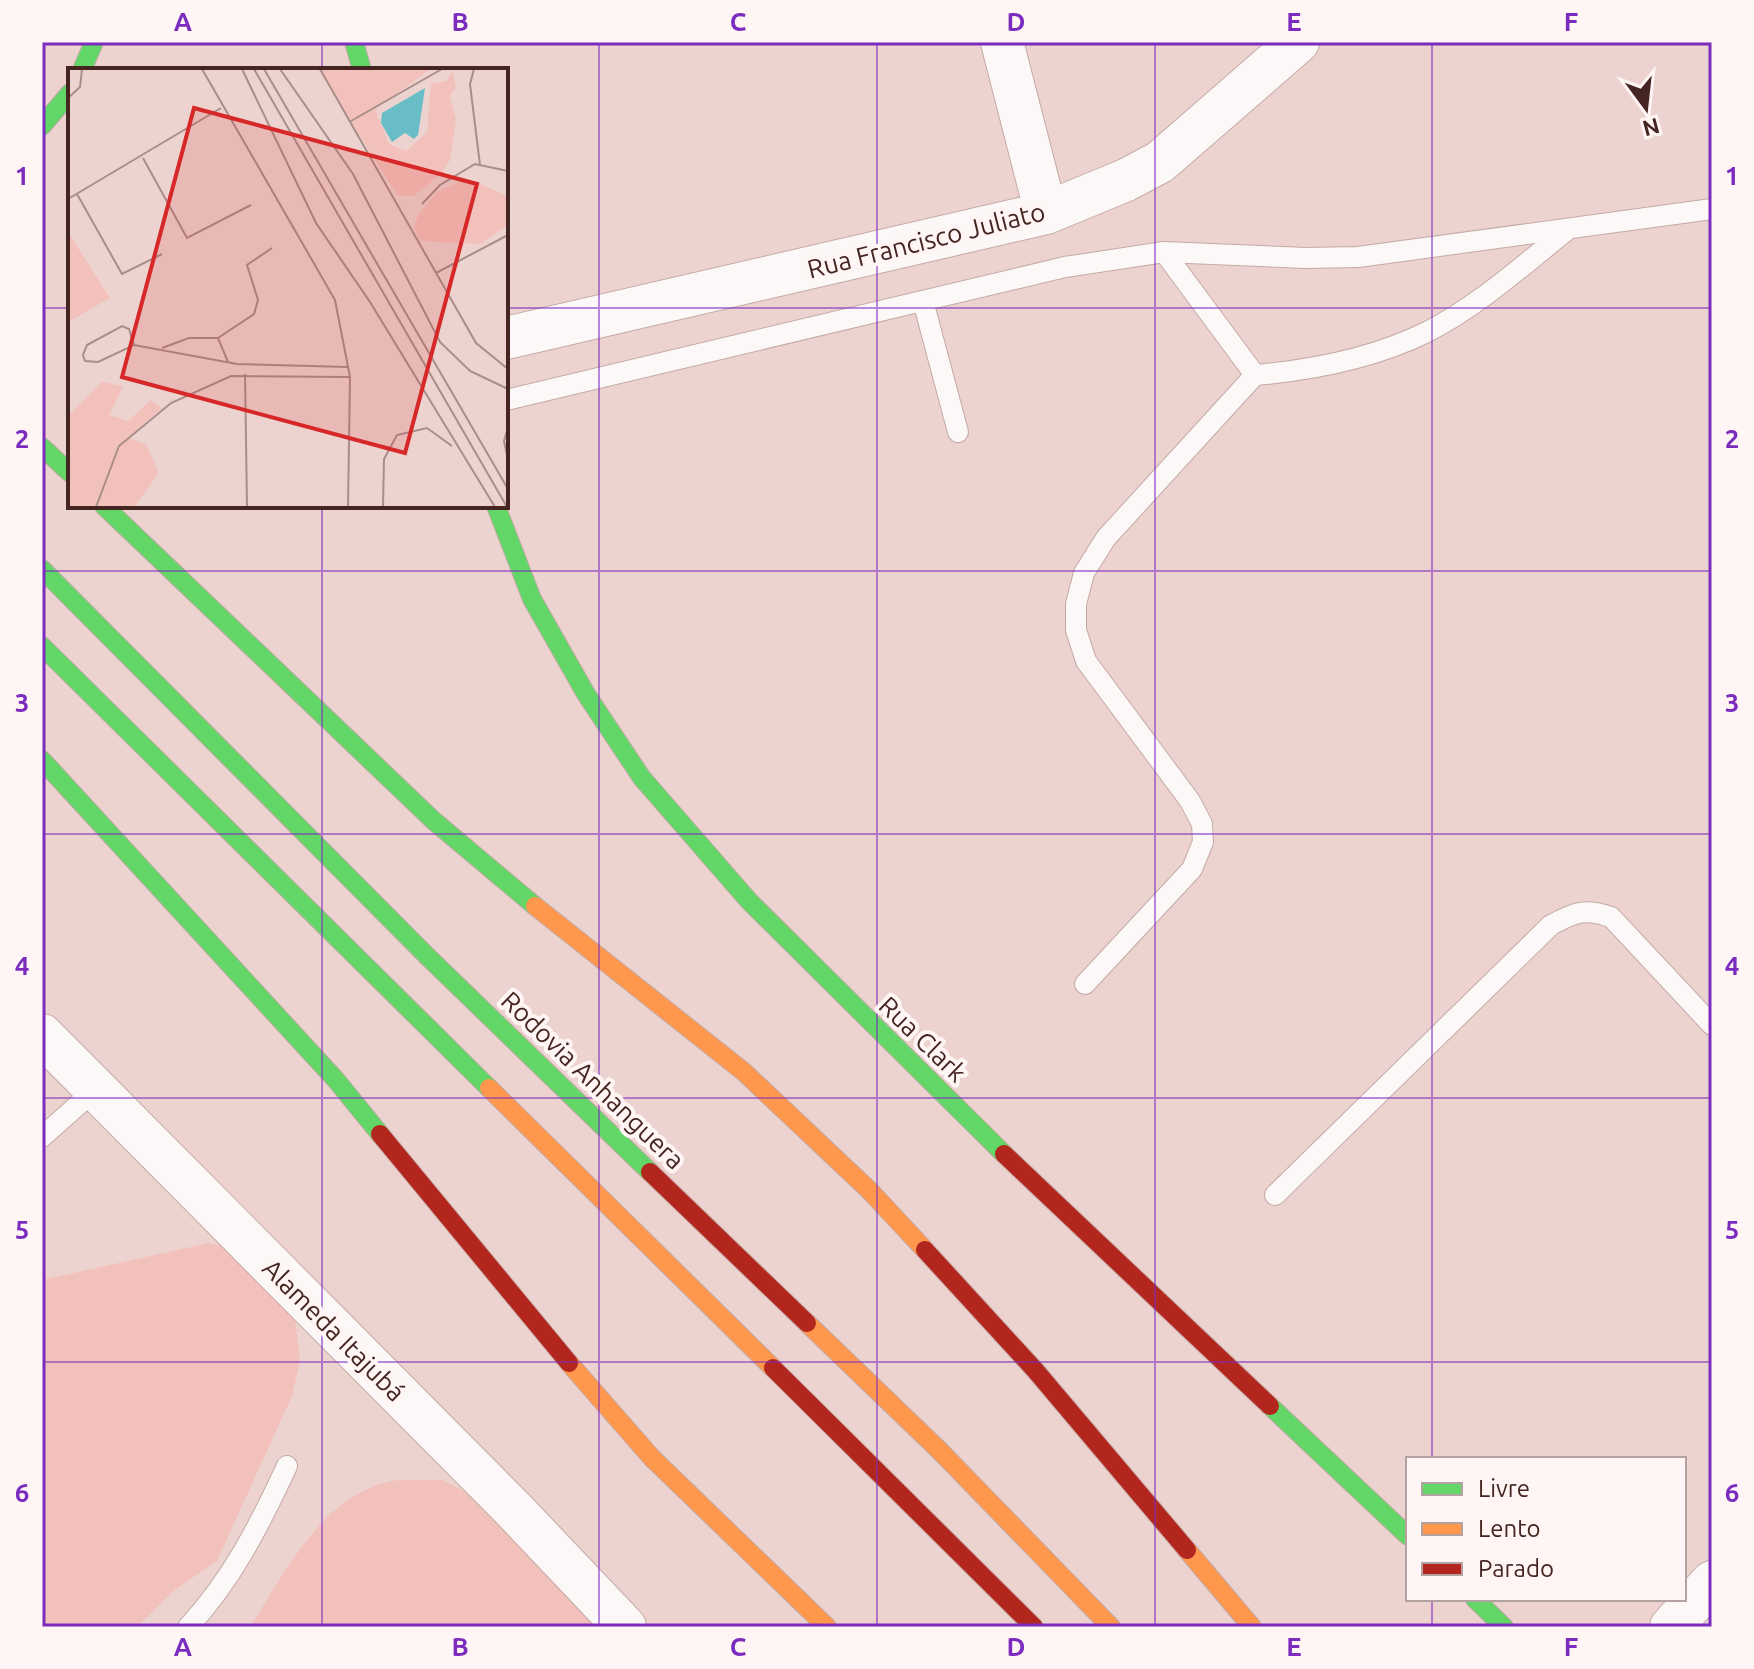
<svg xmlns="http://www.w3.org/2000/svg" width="1754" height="1669" viewBox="0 0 1754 1669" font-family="Ubuntu,sans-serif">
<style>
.green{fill:#f3c1bb}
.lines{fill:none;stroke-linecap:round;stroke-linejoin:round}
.lane-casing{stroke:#c4aaa6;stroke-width:22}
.street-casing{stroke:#c4aaa6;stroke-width:44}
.fast-casing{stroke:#c4aaa6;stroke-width:20}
.slow-casing{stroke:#c4aaa6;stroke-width:20}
.jam-casing{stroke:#c4aaa6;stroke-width:20}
.lane{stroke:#fcf8f8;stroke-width:20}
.street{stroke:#fcf8f8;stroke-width:42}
.fast{stroke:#63d668;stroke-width:18}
.slow{stroke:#ff974d;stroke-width:18}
.jam{stroke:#b3261e;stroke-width:18}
.grid{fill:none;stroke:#7b2cbf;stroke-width:2;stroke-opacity:0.55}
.labels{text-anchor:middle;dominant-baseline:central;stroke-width:8;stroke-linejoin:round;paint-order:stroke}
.street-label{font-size:26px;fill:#442521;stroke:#fef5f4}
.inset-road{fill:none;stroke:#a98d89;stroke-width:2}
.view{fill:#d62828;fill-opacity:0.15;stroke:#d62828;stroke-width:4}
.inset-edge{fill:none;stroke:#442521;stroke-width:4}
.neatline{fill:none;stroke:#7b2cbf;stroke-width:3}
.grid-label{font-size:26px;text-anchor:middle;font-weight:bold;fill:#7b2cbf}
</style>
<rect width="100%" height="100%" fill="#edd3cf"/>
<g class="green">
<path d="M 209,1243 L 241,1249 L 295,1318 L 300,1362 L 292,1396 L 217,1561 L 176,1589 L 137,1627 L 42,1627 L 42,1280 Z"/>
<path d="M 443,1480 L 477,1498 L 596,1627 L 250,1627 C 285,1573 319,1500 387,1482 C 404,1478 425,1481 443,1480 Z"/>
</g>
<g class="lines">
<defs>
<g id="lane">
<path d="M 1164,252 L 1255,375 C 1314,370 1374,358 1427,332 C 1478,306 1522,266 1566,231"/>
<path d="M 923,301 L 958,432"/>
<path d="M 506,400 L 1065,267 L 1164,252 L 1306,258 L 1358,257 L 1712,209"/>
<path d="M 1085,984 L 1192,869 L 1203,842 L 1202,824 L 1190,801 L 1086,661 L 1076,630 L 1076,604 L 1084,573 L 1106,538 L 1255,375"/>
<path d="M 42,1137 L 96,1089"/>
<path d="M 1275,1195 L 1551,925 C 1575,912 1585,908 1611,917 L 1712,1025"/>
<path d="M 188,1627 C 232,1580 260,1524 287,1466"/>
</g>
<g id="street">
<path d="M 1002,42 L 1046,213"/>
<path d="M 506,338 L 1046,213 L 1126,180 L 1160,162 L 1298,42"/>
<path d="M 42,1035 L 513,1509 L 625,1627"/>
<path d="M 1671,1627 L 1712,1582"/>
</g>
<g id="fast">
<path d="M 354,42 L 362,70"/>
<path d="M 82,70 L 94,42"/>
<path d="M 42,126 L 70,93"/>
<path d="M 42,447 L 70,473"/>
<path d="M 104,506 L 434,821 L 535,906"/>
<path d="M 496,506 L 532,599 L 586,694 L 642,778 L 749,901 L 1004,1154"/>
<path d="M 42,569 L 427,956 L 650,1172"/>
<path d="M 42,646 L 489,1088"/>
<path d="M 42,760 L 336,1080 L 380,1134"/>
<path d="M 1270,1406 L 1408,1536"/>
<path d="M 1475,1599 L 1504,1627"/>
</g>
<g id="slow">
<path d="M 535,906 L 744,1072 L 870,1191 L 925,1250"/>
<path d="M 489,1088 L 773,1368"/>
<path d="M 807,1323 L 940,1451 L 1111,1627"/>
<path d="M 569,1363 L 652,1458 L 827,1627"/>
<path d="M 1187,1550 L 1252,1627"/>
</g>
<g id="jam">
<path d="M 380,1134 L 569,1363"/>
<path d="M 1004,1154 L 1270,1406"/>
<path d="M 650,1172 L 807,1323"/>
<path d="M 925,1250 L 1035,1370 L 1187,1550"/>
<path d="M 773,1368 L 1034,1627"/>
</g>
</defs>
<use href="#lane" class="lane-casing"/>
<use href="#street" class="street-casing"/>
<use href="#fast" class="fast-casing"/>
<use href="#slow" class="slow-casing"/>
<use href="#jam" class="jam-casing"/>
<use href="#lane" class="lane"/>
<use href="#street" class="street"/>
<use href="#fast" class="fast"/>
<use href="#slow" class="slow"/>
<use href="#jam" class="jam"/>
</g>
<path class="grid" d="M 322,42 L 322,70M 599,42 L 599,1627M 877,42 L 877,1627M 1155,42 L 1155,1627M 1432,42 L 1432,1459M 42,308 L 70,308M 506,308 L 1712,308M 322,506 L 322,1627M 42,571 L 1712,571M 42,834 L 1712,834M 42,1098 L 1712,1098M 42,1362 L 1712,1362M 1432,1599 L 1432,1627"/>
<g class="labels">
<g class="street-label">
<text transform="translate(926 240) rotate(-14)">Rua Francisco Juliato</text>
<text transform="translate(923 1039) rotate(44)">Rua Clark</text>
<text transform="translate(593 1080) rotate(44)">Rodovia Anhanguera</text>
<text transform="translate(334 1330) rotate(45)">Alameda Itajubá</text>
</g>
</g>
<g transform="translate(68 68)">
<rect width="440" height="440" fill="#edd3cf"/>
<path d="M 250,1 L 363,1 L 307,41 L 321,76 L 338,83 L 359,64 L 363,16 L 378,13 L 385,3 L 388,20 L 382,28 L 388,52 L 382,92 L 374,105 L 345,128 L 329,127 ZM 390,114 L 407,114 L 440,128 L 438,158 L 413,176 L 352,173 L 346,160 L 350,147 L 369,124 ZM 0,164 L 42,230 L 0,254 ZM 34,314 L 55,318 L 41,347 L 60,353 L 83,332 L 94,340 L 59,370 L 78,376 L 91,405 L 66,439 L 0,439 L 0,348 Z" fill="#f3c1bb"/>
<path d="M 357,20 L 350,67 L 346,71 L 337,65 L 324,74 L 313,55 L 314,45 Z" fill="#68bdc7"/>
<path class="inset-road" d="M 134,1 L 267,232 L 282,309 L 280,439M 174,1 L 248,155 L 302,234 L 427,439M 186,1 L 439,439M 196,1 L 440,421M 212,1 L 285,106 L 372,274 L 402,303 L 440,321M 252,1 L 408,275 L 440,301M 406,1 L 402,16 L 412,97M 0,30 L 12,19 L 14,1M 283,53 L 374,1M 75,90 L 119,170 L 183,137M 9,126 L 54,206 L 94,186M 0,131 L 153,40M 354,136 L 372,117 L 407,96 L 440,103M 368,205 L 440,167M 150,270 L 186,246 L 190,232 L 179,197 L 204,180M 66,277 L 61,261 L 54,258 L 19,277 L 15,287 L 17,293 L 30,294 L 66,277 L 169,296 L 280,299M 94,280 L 121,270 L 150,270 L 160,294M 177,306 L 179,439M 440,359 L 436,373 L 440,392M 28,439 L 51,378 L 103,335 L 163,308 L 282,309M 315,439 L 316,391 L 329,367 L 359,360 L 384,378"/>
<path class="view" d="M 126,40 L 409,116 L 337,385 L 54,309 Z"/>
<rect width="440" height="440" class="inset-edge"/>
</g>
<rect width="1754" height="1669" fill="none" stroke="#fef5f4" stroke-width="88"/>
<rect x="1406" y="1457" width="280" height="144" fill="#fef5f4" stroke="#b4a2a0" stroke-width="2"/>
<rect x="1422" y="1483" width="40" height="12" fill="#63d668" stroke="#b4a2a0" stroke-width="2"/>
<text x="1478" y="1497" font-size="24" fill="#442521">Livre</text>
<rect x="1422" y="1523" width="40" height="12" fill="#ff974d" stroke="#b4a2a0" stroke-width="2"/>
<text x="1478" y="1537" font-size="24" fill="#442521">Lento</text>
<rect x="1422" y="1563" width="40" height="12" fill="#b3261e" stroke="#b4a2a0" stroke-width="2"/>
<text x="1478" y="1577" font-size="24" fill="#442521">Parado</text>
<g transform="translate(1646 108) rotate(165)" stroke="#fef5f4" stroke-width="6" paint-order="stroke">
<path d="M0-6L14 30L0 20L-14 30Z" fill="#442521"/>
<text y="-12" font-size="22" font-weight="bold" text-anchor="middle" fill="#442521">N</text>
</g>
<rect x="44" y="44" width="1666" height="1581" class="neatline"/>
<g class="grid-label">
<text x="183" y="31">A</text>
<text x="460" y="31">B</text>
<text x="738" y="31">C</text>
<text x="1016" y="31">D</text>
<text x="1294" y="31">E</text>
<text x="1571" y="31">F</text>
<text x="22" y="185">1</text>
<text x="1732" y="185">1</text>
<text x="22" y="448">2</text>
<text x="1732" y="448">2</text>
<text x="22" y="712">3</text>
<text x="1732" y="712">3</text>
<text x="22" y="975">4</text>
<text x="1732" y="975">4</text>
<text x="22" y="1239">5</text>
<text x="1732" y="1239">5</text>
<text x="22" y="1502">6</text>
<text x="1732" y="1502">6</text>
<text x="183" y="1656">A</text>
<text x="460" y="1656">B</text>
<text x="738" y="1656">C</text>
<text x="1016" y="1656">D</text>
<text x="1294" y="1656">E</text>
<text x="1571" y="1656">F</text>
</g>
</svg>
